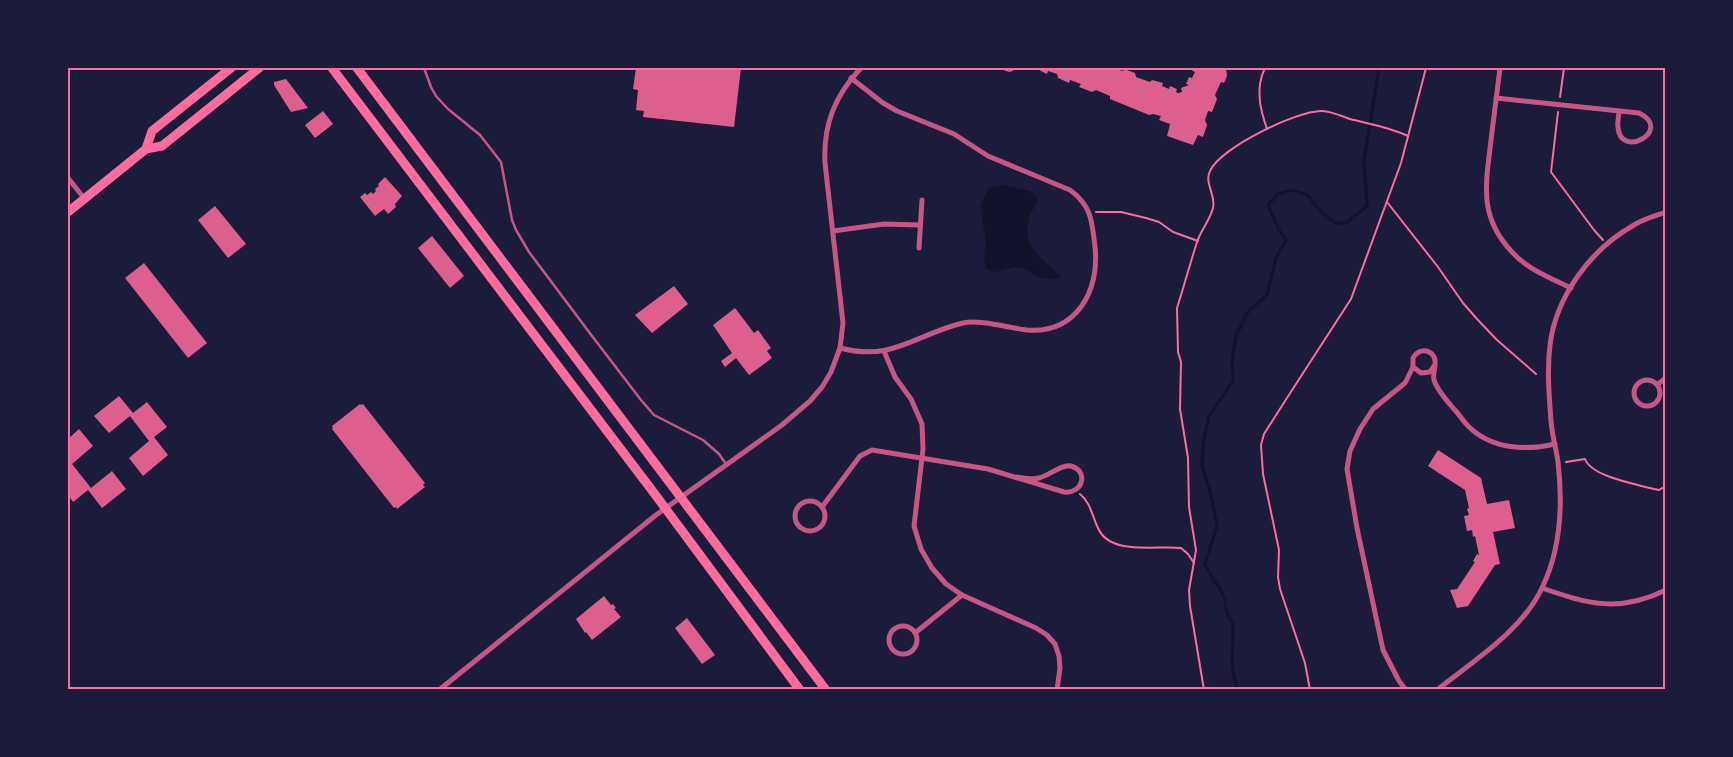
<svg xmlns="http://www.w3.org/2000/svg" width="1733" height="757" viewBox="0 0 1733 757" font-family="'Source Serif 4',serif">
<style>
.water{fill:#12122b}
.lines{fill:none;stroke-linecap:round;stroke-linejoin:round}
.stream{stroke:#12122b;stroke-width:3}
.building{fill:#dd5f8e}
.path{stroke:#ff6b9d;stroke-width:2}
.service{stroke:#c65784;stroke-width:2.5}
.minor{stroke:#c65784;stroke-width:5}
.primary{stroke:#ff6b9d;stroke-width:9}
.neatline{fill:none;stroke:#ff6b9d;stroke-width:2}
</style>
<rect width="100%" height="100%" fill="#1b1b3a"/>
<path class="water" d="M 1003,185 L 1030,191 L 1037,197 C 1037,205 1031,211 1029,218 C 1021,245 1040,257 1057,273 L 1061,275 L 1059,279 L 1041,278 L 1025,269 L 1015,267 L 995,272 L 986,269 L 984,257 L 986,241 L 980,206 L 989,188 Z"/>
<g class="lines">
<path class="stream" d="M 1237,690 L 1232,666 L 1233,625 L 1228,616 L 1224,597 L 1219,587 L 1214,581 L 1205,564 L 1217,526 L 1211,495 L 1202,465 L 1203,444 L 1209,416 L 1233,381 L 1232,360 L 1236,336 L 1248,312 L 1267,295 L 1276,258 L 1286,240 L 1279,230 L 1268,205 L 1278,194 L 1292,190 L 1308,195 L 1318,209 L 1335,223 L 1346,223 L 1367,206 L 1364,160 L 1379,68"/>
</g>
<g class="building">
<path d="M 636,68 L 741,68 L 734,127 L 643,117 L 644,111 L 636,110 L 638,90 L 633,89 Z"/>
<path d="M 998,68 L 1014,68 L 1013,71 L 1009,72 Z"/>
<path d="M 1038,68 L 1113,68 L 1123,71 L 1124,69 L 1135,73 L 1136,77 L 1150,82 L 1152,80 L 1163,83 L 1162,86 L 1169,89 L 1170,86 L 1177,89 L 1176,92 L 1178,93 L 1182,92 L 1181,88 L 1189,85 L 1186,84 L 1189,77 L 1192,78 L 1195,72 L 1191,70 L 1193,68 L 1226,68 L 1227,76 L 1224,83 L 1221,82 L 1215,95 L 1217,99 L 1212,112 L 1208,111 L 1205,120 L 1207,125 L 1203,137 L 1198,135 L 1193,145 L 1167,136 L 1170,124 L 1159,120 L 1161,116 L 1153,114 L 1149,115 L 1110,99 L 1110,96 L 1096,90 L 1092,92 L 1079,87 L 1081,84 L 1070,80 L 1069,83 L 1058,78 L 1057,74 L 1048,71 L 1047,74 L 1039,70 Z"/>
<path d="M 286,79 L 308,108 L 291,112 L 274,85 L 274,82 Z"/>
<path d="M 323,111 L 333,124 L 315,138 L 305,125 Z"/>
<path d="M 385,177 L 402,196 L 395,204 L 396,207 L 388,214 L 384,209 L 375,216 L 360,197 L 365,193 L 367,195 L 371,192 L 373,194 L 376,191 L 375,189 L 379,186 L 378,184 Z"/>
<path d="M 215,206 L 246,244 L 228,258 L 198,220 Z"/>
<path d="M 432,236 L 464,276 L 450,288 L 418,248 Z"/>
<path d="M 144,263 L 207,343 L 188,358 L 125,278 Z"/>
<path d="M 674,286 L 688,304 L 652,333 L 635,315 Z"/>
<path d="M 735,308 L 754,333 L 758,330 L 771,348 L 767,351 L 772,358 L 749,375 L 736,358 L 725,367 L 721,361 L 732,353 L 713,325 Z"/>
<path d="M 119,396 L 133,413 L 147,402 L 167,427 L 154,437 L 168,455 L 143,476 L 129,458 L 149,441 L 130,416 L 109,433 L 94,416 Z"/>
<path d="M 360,404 L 361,405 L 363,404 L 425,483 L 423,485 L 425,487 L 397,509 L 396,507 L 394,508 L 332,429 L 333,428 L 332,426 Z"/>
<path d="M 79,429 L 93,446 L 72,464 L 91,488 L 112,471 L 126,489 L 102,508 L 88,490 L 73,502 L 68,495 L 68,439 Z"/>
<path d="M 1438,450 L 1481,478 L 1487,504 L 1509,500 L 1515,528 L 1493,532 L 1500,564 L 1495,565 L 1468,606 L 1457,608 L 1450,590 L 1457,589 L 1475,562 L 1473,561 L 1477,554 L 1479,555 L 1475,536 L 1473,537 L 1472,530 L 1467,531 L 1464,516 L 1469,515 L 1467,509 L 1469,508 L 1465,490 L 1428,466 Z"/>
<path d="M 604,596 L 611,605 L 613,604 L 616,608 L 614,609 L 621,617 L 592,640 L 586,632 L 585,633 L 576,619 Z"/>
<path d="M 687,618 L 715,655 L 702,664 L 675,628 Z"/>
</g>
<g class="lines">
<g class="path">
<path d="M 1265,68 C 1255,88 1260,109 1267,129"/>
<path d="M 1560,97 L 1564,68"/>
<path d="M 1558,112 L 1551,172 L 1594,230 L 1603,240"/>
<path d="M 1387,202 L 1438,267 L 1463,303 L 1477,319 L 1497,340 L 1536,374"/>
<path d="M 1096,212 L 1121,212 L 1146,218 L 1159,222 L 1173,232 L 1198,241"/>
<path d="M 1566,462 L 1585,459 C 1592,477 1636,484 1654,489 L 1659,490 L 1666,486"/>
<path d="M 1080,494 C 1091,503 1092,516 1098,528 C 1110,556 1156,545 1181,548 L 1188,554 L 1194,563"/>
<path d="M 1204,690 L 1190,606 L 1189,590 L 1196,550 L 1189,507 L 1188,458 L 1180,409 L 1181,362 L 1178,352 L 1177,308 C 1184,286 1190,264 1197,242 C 1201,230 1210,220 1213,208 C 1216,195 1204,183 1210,171 C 1220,148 1296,111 1321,111 C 1331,111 1341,116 1350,119 C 1370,124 1389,127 1408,136"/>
<path d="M 1310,690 L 1305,663 L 1280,589 L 1278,577 L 1279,550 L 1263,474 L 1261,445 L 1264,434 L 1285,401 L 1351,299 L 1401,163 L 1426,68"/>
</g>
<path class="service" d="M 424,68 L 431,87 L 436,96 L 448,109 L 480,135 L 501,162 L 512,220 L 516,230 L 529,252 L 592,336 L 641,400 L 654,415 L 703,440 L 719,454 L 726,464"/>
<g class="minor">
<path d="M 1500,68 C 1497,92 1494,116 1491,140 C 1486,184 1478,216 1512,252 C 1527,269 1550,278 1571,288"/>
<path d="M 1496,98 L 1639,113 C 1674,130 1620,160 1618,127 C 1617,122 1619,116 1619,111"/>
<path d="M 68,178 L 84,198"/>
<path d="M 833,231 L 884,224 L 920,225"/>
<path d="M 919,248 L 922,200"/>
<path d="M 840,348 C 893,362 916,334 963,323 C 980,319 1009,328 1027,330 C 1076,334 1100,291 1095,247 C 1092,222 1092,206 1070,190 L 988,156 L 954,134 L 897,111 L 883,103 L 851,78"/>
<path d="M 884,351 L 895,377 L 911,399 L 922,424 L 923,449 L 914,526 L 921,549 L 932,568 L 946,584 L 962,595 L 1036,628 L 1047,635 L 1055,644 L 1059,656 L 1060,668 L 1057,690"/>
<path d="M 1434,366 L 1430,372 L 1421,373 L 1413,367 L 1413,358 C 1417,351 1425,348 1432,354 C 1439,361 1432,372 1434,380 C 1437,390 1447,401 1454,409 C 1459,414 1463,421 1468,426 C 1491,449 1525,451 1555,444"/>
<circle cx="1647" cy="393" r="13"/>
<path d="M 1658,384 L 1666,378"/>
<circle cx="810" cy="516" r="15"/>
<path d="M 822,507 L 860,456 L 872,450 L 988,469 L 1064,492 C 1083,494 1089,471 1071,466 C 1061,464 1049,476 1039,478 C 1031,480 1024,478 1016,477"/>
<path d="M 1542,588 C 1588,604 1619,613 1666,590"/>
<circle cx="903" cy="640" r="14"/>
<path d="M 915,633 L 962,595"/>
<path d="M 439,690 L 656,515 L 782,425 L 810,401 L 822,387 L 831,372 L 840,348 L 843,323 L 825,163 C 823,125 835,95 861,68"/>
<path d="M 1406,690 L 1399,681 L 1383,650 L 1357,528 L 1347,469 L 1350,451 L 1360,429 L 1373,409 L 1405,383 L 1413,367"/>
<path d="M 1437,690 C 1473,661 1522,631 1542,588 C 1561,549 1563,505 1558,462 C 1556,448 1552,435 1551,421 C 1549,396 1547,370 1550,345 C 1556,296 1591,249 1634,225 C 1643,219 1655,216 1666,212"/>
</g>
<g class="primary">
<path d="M 332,68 L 654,493 L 800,690"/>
<path d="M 357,68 L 826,690"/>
<path d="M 146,149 L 152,131 L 231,68"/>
<path d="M 68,212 L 146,149 L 162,146 L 259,68"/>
</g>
</g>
<rect width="1733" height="757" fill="none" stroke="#1b1b3a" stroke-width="138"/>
<rect x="69" y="69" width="1595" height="619" class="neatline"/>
</svg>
